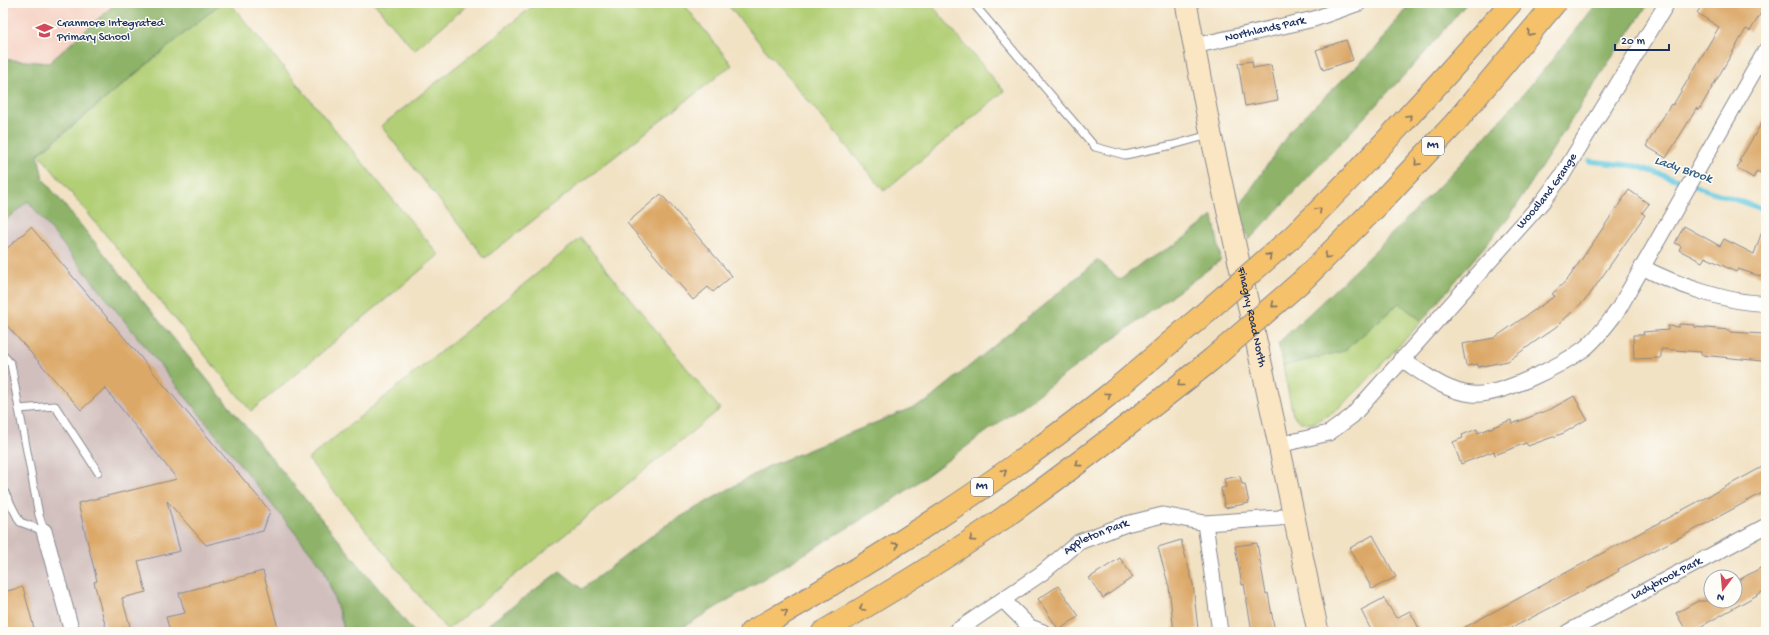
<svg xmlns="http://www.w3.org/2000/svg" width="1769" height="635" viewBox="0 0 1769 635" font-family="'Gochi Hand',sans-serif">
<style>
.built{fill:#f6d2c3}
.industrial{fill:#d1bfbd}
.green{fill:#b2cf76;stroke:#667f6a}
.forest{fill:#8db267;stroke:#547062}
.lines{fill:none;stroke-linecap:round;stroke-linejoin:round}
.stream{stroke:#61c7de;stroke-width:5.5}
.building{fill:#dca867}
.lane-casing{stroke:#868891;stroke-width:9}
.street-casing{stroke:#868891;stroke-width:17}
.secondary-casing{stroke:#868891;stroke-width:23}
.highway-casing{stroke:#868891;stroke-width:24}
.lane{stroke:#fff;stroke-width:7}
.street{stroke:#fff;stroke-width:15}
.secondary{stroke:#fbe6c4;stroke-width:21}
.highway{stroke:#f5c16b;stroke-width:22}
.highway-bridge-casing{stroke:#868891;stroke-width:24;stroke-linecap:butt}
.highway-bridge{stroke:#f5c16b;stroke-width:22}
.oneway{stroke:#7d7164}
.labels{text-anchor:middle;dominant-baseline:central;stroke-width:3;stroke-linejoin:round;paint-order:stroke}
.shield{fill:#fdfcf7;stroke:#5f6c8c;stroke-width:1}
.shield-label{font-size:11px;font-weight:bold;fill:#1b2f5e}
.poi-label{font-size:12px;fill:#1b2f5e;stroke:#fdfcf7;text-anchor:start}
.street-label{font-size:12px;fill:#1b2f5e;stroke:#fdfcf7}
.water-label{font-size:13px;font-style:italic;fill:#305d84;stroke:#fdfcf7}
</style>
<rect width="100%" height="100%" fill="#fdfcf7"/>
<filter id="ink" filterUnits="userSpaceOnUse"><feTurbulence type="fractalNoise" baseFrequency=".025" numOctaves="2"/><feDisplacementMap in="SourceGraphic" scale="8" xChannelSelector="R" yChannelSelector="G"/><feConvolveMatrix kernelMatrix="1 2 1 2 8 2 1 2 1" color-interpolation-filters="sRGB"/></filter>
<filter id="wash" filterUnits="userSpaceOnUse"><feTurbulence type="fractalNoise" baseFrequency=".012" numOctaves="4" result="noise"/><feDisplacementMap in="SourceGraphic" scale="16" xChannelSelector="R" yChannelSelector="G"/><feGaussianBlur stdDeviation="0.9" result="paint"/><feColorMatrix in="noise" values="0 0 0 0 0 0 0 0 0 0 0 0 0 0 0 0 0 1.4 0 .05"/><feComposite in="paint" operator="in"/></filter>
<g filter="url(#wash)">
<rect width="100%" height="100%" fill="#f2e2c4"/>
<path class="built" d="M 3,3 L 116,3 L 49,63 L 3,59 Z"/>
<path class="industrial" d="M 28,201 L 324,569 L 343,624 L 343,632 L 3,632 L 3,225 Z"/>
<g class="green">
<path d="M 221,3 L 230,3 L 439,255 L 251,411 L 39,154 Z"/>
<path d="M 374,3 L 470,3 L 414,50 Z"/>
<path d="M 537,3 L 683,3 L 732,65 L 485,258 L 381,126 Z"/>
<path d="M 726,3 L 930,3 L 1004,91 L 884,191 Z"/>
<path d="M 581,238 L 720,409 L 447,630 L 308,459 Z"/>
<path d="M 1399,303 L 1422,321 L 1358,390 L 1333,413 L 1311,424 L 1301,422 L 1293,415 L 1283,366 L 1344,351 Z"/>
</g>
<g class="forest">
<path d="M 116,3 L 221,3 L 38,154 L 43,179 L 414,632 L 343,632 L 343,624 L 324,569 L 28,201 L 3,223 L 3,59 L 49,63 Z"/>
<path d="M 1410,3 L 1467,3 L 1423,55 L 1249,240 L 1237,210 L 1292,128 L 1377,47 Z"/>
<path d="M 1597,3 L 1649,3 L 1600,75 L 1510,216 L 1422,321 L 1399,303 L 1344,351 L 1283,366 L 1278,343 C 1392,237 1503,127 1597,3 Z"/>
<path d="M 1213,216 L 1221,260 L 892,501 L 675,632 L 478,632 L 560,571 L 582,589 L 663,527 L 767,467 L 926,402 L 1098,260 L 1120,280 L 1144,261 L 1175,245 Z"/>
</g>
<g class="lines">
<path class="stream" d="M 1590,161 L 1636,166 L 1766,210"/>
</g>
<g id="blocks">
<g class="building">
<path d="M 1703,3 L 1766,3 L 1766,5 L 1750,31 L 1746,29 L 1699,110 L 1697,108 L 1666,158 L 1646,146 L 1671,104 L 1673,105 L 1719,27 L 1697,13 Z"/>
<path d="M 1346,40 L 1353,60 L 1323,70 L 1316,50 Z"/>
<path d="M 1252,61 L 1253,68 L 1271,65 L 1278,100 L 1245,106 L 1238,63 Z"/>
<path d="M 1766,116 L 1766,164 L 1760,173 L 1757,171 L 1753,178 L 1737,168 L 1741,161 L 1739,161 Z"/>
<path d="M 1629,190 L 1649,204 L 1642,213 L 1645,215 L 1588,297 L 1557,326 L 1508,361 L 1478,367 L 1478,364 L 1466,366 L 1462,344 L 1494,338 L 1555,296 L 1552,294 L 1568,279 Z"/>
<path d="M 661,194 L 732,276 L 713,292 L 708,287 L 693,300 L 627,223 Z"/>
<path d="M 1684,226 L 1720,246 L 1724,239 L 1754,254 L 1764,226 L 1766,226 L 1766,278 L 1738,269 L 1736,272 L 1705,257 L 1702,262 L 1679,250 L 1681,246 L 1675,243 Z"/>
<path d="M 31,227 L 270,511 L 263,531 L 206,545 L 167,501 L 180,551 L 138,561 L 146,592 L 122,598 L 130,626 L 107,632 L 94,582 L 97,581 L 78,503 L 177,479 L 105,388 L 81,410 L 3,321 L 3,252 Z"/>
<path d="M 1679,324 L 1695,325 L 1695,327 L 1730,330 L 1730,332 L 1764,334 L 1762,361 L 1701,355 L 1701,352 L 1661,349 L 1661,358 L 1634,359 L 1633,335 L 1644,335 L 1643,332 L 1668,330 L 1668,326 L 1679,327 Z"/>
<path d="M 1574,396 L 1587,419 L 1564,433 L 1528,446 L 1526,443 L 1495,455 L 1494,451 L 1461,464 L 1453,442 L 1463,438 L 1462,435 L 1477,429 L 1478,433 L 1511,420 L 1512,424 L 1551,409 Z"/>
<path d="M 1766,465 L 1766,491 L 1696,529 L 1618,569 L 1619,571 L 1594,585 L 1504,632 L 1456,632 Z"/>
<path d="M 1240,476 L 1242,484 L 1245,484 L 1249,503 L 1225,508 L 1221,488 L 1226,487 L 1224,479 Z"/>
<path d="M 1373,535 L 1396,577 L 1372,589 L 1350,548 Z"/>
<path d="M 1181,540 L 1193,584 L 1198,630 L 1174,632 L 1169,587 L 1158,547 Z"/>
<path d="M 1257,543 L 1266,594 L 1268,593 L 1275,632 L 1252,632 L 1244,584 L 1242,585 L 1235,546 Z"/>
<path d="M 1120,558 L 1133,577 L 1103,598 L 1089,578 Z"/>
<path d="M 1766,565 L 1766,590 L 1691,632 L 1687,632 L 1676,613 L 1698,601 L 1735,601 L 1735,582 Z"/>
<path d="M 263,571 L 279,632 L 170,632 L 166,617 L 185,613 L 179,593 Z"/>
<path d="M 1058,586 L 1079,616 L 1059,630 L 1038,599 Z"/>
<path d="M 23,587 L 35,632 L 3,632 L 3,592 Z"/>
<path d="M 1384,598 L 1396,618 L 1410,611 L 1421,632 L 1372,632 L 1361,610 Z"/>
</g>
</g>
</g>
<g filter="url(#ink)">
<use href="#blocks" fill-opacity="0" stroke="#868891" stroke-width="1"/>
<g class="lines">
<defs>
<g id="lane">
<path d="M 973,3 L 1095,147 L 1125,155 L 1173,145 L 1209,135"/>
<path d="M 3,355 L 11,364 L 19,409"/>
<path d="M 3,489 L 20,522 L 44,531"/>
<path d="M 44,531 L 39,515 L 19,409 L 55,406 L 98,472"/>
</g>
<g id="street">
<path id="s1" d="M 1194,46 L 1314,19 L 1359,3"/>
<path d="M 1642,267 C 1674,284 1730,304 1766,303"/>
<path d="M 1401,359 C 1423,373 1446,392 1472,394 C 1500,397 1561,365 1584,349 C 1598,338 1608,323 1618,310 L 1766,50"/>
<path id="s2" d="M 1279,445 L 1329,433 L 1352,416 L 1543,201 L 1563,174 L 1667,3"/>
<path d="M 1205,523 L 1220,632"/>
<path d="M 44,531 L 72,632"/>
<path d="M 1003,600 L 1030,627 L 1043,632"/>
<path id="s3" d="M 955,632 L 1042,573 L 1079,542 L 1126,524 L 1163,515 L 1205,523 L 1279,518 L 1293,513"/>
<path id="s4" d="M 1568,632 L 1766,526"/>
</g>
<g id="secondary">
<path id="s5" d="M 1186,3 L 1211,135 L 1279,445 L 1318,632"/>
</g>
<g id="highway">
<path d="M 1291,238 C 1368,163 1439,83 1511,3"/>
<path d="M 1303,280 L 1379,204 L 1454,124 L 1555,3"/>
<path d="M 751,632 C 874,561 995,485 1106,397 C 1137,372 1167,345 1198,319"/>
<path d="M 823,632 C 883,596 944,560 1002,519 C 1073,468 1142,415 1211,360"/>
</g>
</defs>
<use href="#lane" class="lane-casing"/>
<use href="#street" class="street-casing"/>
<use href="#secondary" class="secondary-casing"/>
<use href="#highway" class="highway-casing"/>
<use href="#lane" class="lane"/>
<use href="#street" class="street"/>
<use href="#secondary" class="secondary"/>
<use href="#highway" class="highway"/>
<defs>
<g id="highway-bridge">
<path d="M 1198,319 L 1291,238"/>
<path d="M 1211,360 L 1303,280"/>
</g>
</defs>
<use href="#highway-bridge" class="highway-bridge-casing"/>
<use href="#highway-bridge" class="highway-bridge"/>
</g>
<defs><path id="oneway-chevron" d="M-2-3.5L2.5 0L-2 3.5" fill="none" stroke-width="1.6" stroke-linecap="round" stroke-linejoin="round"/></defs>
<g class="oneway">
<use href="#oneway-chevron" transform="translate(1530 33) rotate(130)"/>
<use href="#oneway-chevron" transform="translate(1409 117) rotate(-47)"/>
<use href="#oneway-chevron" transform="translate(1417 163) rotate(133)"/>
<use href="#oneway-chevron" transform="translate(1319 210) rotate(-44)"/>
<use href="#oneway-chevron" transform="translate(1269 256) rotate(-41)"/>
<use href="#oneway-chevron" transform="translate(1327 256) rotate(135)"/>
<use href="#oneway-chevron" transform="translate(1274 305) rotate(139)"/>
<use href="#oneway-chevron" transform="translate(1180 384) rotate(141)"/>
<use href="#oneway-chevron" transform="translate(1108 395) rotate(-39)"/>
<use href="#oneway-chevron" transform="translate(1078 464) rotate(144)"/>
<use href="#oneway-chevron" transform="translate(1004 472) rotate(-35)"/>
<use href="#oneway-chevron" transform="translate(972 539) rotate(146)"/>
<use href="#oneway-chevron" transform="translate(896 545) rotate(-34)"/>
<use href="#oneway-chevron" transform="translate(862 608) rotate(149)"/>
<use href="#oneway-chevron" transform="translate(785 612) rotate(-30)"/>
</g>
</g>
<defs>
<symbol id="school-bare" viewBox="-9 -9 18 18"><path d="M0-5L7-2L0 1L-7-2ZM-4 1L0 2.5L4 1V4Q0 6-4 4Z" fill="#d1495b" stroke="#fdfcf7" stroke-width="2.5" paint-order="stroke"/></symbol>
</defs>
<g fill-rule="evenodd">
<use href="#school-bare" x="32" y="18" width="25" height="25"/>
</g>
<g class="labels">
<g class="shield">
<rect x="1422" y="137" width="22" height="18" rx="3"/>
<rect x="971" y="478" width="22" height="18" rx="3"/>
</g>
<g class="shield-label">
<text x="1433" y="146">M1</text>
<text x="982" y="487">M1</text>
</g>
<g class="poi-label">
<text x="57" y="24">Cranmore Integrated<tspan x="57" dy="14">Primary School</tspan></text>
</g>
<g class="street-label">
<text stroke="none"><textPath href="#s1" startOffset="73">Northlands Park</textPath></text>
<text stroke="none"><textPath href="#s2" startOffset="378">Woodland Grange</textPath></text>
<text stroke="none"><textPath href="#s5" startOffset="321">Finaghy Road North</textPath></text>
<text stroke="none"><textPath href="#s3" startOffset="171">Appleton Park</textPath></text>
<text stroke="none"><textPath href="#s4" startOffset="112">Ladybrook Park</textPath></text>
</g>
<g class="water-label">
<text transform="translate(1683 170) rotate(19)">Lady Brook</text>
</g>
</g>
<rect width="1769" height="635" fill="none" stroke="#fdfcf7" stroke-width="16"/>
<g transform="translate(1723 589) rotate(196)"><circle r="19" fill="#fdfcf7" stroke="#a3aaba"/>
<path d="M0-3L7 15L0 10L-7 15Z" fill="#d1495b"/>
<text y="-6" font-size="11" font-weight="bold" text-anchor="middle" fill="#1b2f5e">N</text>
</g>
<path d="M1615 44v6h54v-6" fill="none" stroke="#1b2f5e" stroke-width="2"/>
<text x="1621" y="44" font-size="12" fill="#1b2f5e" stroke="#fdfcf7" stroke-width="3" paint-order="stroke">20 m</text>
</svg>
